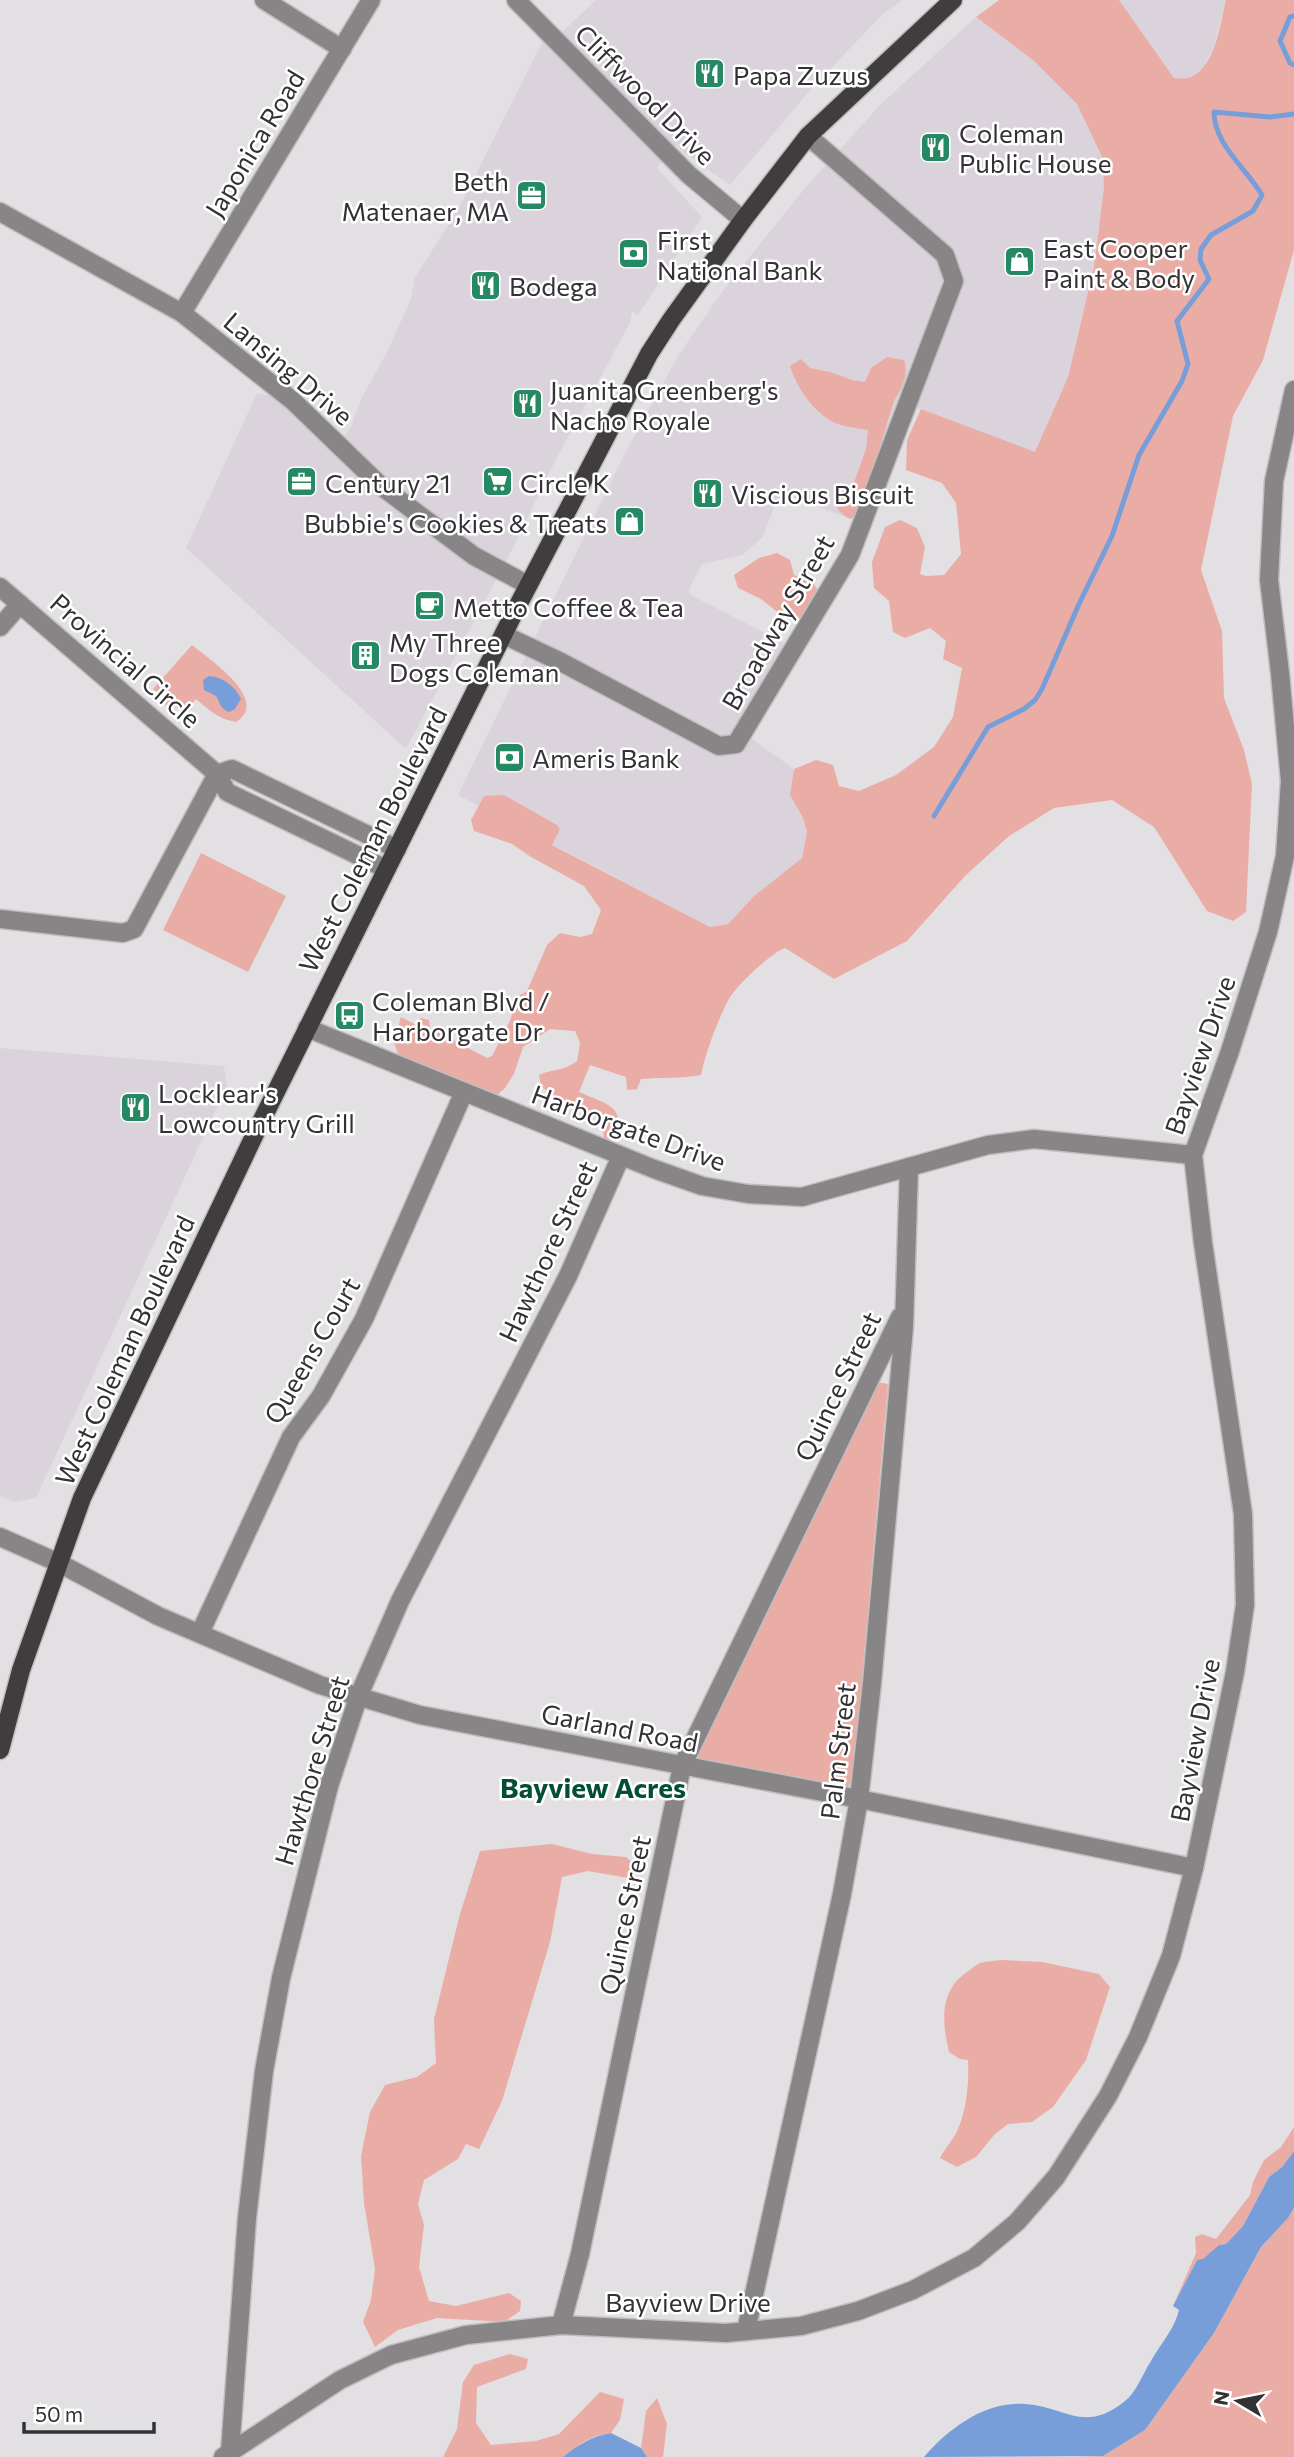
<svg xmlns="http://www.w3.org/2000/svg" width="1294" height="2457" viewBox="0 0 1294 2457" font-family="Commissioner,sans-serif">
<style>
.built{fill:#dbd3dc}
.green{fill:#eaada6}
.water{fill:#789eda}
.lines{fill:none;stroke-linecap:round;stroke-linejoin:round}
.stream{stroke:#789eda;stroke-width:5}
.minor-casing{stroke:#c0bdc0;stroke-width:21}
.major-casing{stroke:#c0bdc0;stroke-width:21}
.minor{stroke:#878586;stroke-width:18}
.major{stroke:#403d3e;stroke-width:18}
.labels{text-anchor:middle;dominant-baseline:central;stroke-width:5;stroke-linejoin:round;paint-order:stroke}
.poi-label{font-size:26px;fill:#323133;stroke:#fff;text-anchor:start}
.street-label{font-size:26px;fill:#323133;stroke:#fff}
.neighbourhood-label{font-size:28px;font-weight:bold;fill:#034f36;stroke:#fff}
</style>
<rect width="100%" height="100%" fill="#e3e0e3"/>
<g class="built">
<path d="M 596,0 L 902,0 L 883,14 L 813,87 L 730,185 L 684,153 L 676,145 L 657,168 L 702,217 L 638,315 L 632,311 L 630,323 L 557,457 L 513,548 L 406,749 L 186,548 L 257,393 L 293,401 L 340,443 L 351,427 L 361,399 L 387,352 L 411,299 L 415,277 L 458,210 L 552,23 L 561,33 Z"/>
<path d="M 1119,0 L 1226,0 L 1214,46 L 1204,68 L 1190,78 L 1174,78 Z"/>
<path d="M 976,17 L 1034,61 L 1077,104 L 1102,157 L 1104,187 L 1094,267 L 1068,377 L 1035,453 L 915,407 L 867,525 L 792,497 L 780,498 L 774,507 L 763,537 L 742,555 L 702,564 L 689,589 L 691,595 L 800,651 L 748,736 L 794,769 L 790,795 L 803,818 L 807,832 L 802,858 L 754,896 L 728,924 L 710,927 L 458,795 L 624,455 L 678,356 L 724,289 L 805,188 L 880,105 Z"/>
<path d="M 0,1048 L 224,1066 L 227,1086 L 36,1498 L 14,1502 L 0,1496 Z"/>
</g>
<g class="green">
<path d="M 999,0 L 1119,0 L 1174,78 C 1180,78 1187,79 1191,77 C 1216,66 1220,23 1226,0 L 1294,0 L 1294,250 L 1263,360 L 1233,416 L 1201,570 L 1222,631 L 1224,698 L 1244,750 L 1252,784 L 1246,912 L 1233,921 L 1207,911 L 1154,827 L 1112,800 L 1054,808 L 1009,836 L 965,876 L 907,941 L 834,979 L 785,948 C 771,953 737,985 729,999 C 719,1017 705,1054 701,1075 C 681,1079 662,1077 641,1079 L 637,1089 L 627,1090 L 626,1077 L 590,1065 L 579,1092 C 604,1103 632,1108 611,1140 L 604,1139 L 603,1130 L 605,1124 L 601,1120 L 552,1095 L 541,1086 L 539,1075 C 555,1068 562,1072 577,1061 L 580,1043 L 575,1031 L 550,1029 L 523,1047 L 514,1074 L 505,1088 L 495,1097 L 399,1057 L 394,1043 L 401,1017 L 416,1025 L 420,1018 L 429,1020 L 430,1028 L 487,1058 L 492,1056 L 510,1021 L 517,997 L 527,991 L 547,945 L 560,933 L 580,937 L 592,934 L 601,910 L 584,886 L 531,857 L 512,844 L 474,831 L 471,820 L 484,796 L 504,795 L 557,825 L 560,829 L 552,845 L 710,927 L 728,924 L 754,896 L 802,858 L 807,832 L 803,818 L 790,795 L 794,769 L 816,760 L 833,765 L 839,786 L 859,791 L 896,775 L 934,747 L 953,717 L 962,668 L 943,659 L 946,641 L 930,628 L 905,638 L 893,632 L 889,601 L 874,588 L 872,562 L 885,527 L 900,520 L 917,528 L 925,547 L 920,574 L 926,576 L 944,575 L 961,554 L 956,503 L 942,483 L 906,470 L 907,440 L 921,409 L 1035,452 L 1068,377 L 1094,267 L 1104,187 L 1102,157 L 1077,104 L 1034,61 L 976,17 Z"/>
<path d="M 887,357 L 904,360 C 909,375 902,388 894,401 L 859,514 L 850,519 C 834,510 832,502 837,485 L 852,488 L 866,449 L 868,430 C 858,428 844,427 835,423 C 813,412 797,388 790,366 L 801,359 L 810,368 L 830,372 L 852,380 L 865,382 L 871,368 Z"/>
<path d="M 777,553 L 790,560 L 794,575 L 812,581 L 820,594 L 808,611 L 797,621 L 786,619 L 761,599 L 738,588 L 734,575 L 759,558 Z"/>
<path d="M 192,645 C 209,659 271,700 236,722 C 218,719 209,710 196,699 L 184,712 L 172,705 L 169,708 L 162,701 L 164,698 L 153,689 Z"/>
<path d="M 201,853 L 286,896 L 248,972 L 163,930 Z"/>
<path d="M 877,1382 L 888,1384 L 853,1782 L 845,1789 L 701,1761 L 697,1755 L 698,1749 Z"/>
<path d="M 552,1844 L 592,1854 L 626,1857 L 633,1863 L 628,1878 L 588,1871 L 562,1877 L 550,1942 L 502,2101 L 479,2149 L 466,2144 L 458,2159 L 424,2180 L 418,2204 L 424,2225 L 419,2267 L 429,2301 L 456,2306 L 509,2293 L 521,2301 L 520,2311 L 504,2322 L 437,2318 L 398,2330 L 375,2347 L 363,2322 L 371,2300 L 375,2269 L 364,2203 L 361,2156 L 370,2112 L 385,2085 L 417,2077 L 436,2063 L 434,2019 L 460,1914 L 480,1851 Z"/>
<path d="M 1002,1960 L 1042,1962 L 1099,1974 L 1110,1987 L 1086,2060 L 1053,2107 L 1032,2122 L 1008,2124 L 995,2134 L 976,2157 L 957,2167 L 940,2158 C 945,2148 954,2139 958,2129 C 967,2108 969,2082 968,2060 L 960,2059 L 949,2052 C 942,2023 939,1991 967,1972 C 971,1969 976,1965 980,1963 C 987,1961 995,1961 1002,1960 Z"/>
<path d="M 1294,2127 L 1294,2151 L 1282,2167 L 1269,2177 L 1243,2226 L 1226,2244 L 1219,2245 L 1203,2260 L 1197,2260 L 1173,2306 L 1196,2253 L 1195,2237 L 1202,2234 L 1216,2239 L 1250,2195 L 1253,2182 L 1264,2160 L 1281,2147 Z"/>
<path d="M 1294,2208 L 1294,2457 L 1074,2457 L 1103,2456 L 1145,2430 L 1214,2333 L 1261,2247 L 1288,2218 Z"/>
<path d="M 510,2354 L 528,2359 L 526,2369 L 477,2387 L 476,2423 L 491,2445 L 536,2441 L 559,2434 L 600,2392 L 624,2399 L 620,2420 L 611,2433 L 596,2436 L 582,2443 L 563,2457 L 443,2457 L 457,2429 L 463,2382 L 474,2365 Z"/>
<path d="M 657,2398 L 667,2424 L 663,2457 L 647,2457 L 641,2448 L 646,2411 Z"/>
</g>
<g class="water">
<path d="M 209,676 C 223,677 235,686 241,699 L 235,709 L 229,712 C 219,708 221,704 216,696 L 204,690 L 203,680 Z"/>
<path d="M 1294,2151 L 1294,2208 L 1288,2218 L 1261,2247 L 1214,2333 L 1145,2430 L 1103,2456 L 924,2457 C 948,2429 985,2401 1025,2404 C 1067,2407 1084,2434 1125,2401 C 1136,2393 1143,2373 1151,2361 C 1161,2343 1174,2330 1179,2310 L 1173,2306 L 1197,2260 L 1203,2259 L 1219,2245 L 1226,2244 L 1243,2226 L 1269,2177 L 1282,2167 Z"/>
<path d="M 611,2433 L 641,2448 L 647,2457 L 563,2457 C 578,2445 592,2436 611,2433 Z"/>
</g>
<g class="lines">
<g class="stream">
<path d="M 1294,16 L 1290,17 L 1280,41 L 1290,63 L 1294,65"/>
<path d="M 934,816 L 988,727 L 1024,709 L 1035,700 L 1042,689 L 1079,604 L 1112,536 L 1139,455 L 1182,381 L 1188,364 L 1177,321 L 1209,279 L 1200,260 L 1201,249 L 1211,235 L 1253,211 L 1262,195 C 1246,168 1214,144 1214,112 L 1270,117 L 1294,114"/>
</g>
<defs>
<g id="minor">
<path d="M 264,0 L 342,49"/>
<path d="M 516,0 L 689,175 L 743,220"/>
<path d="M 0,212 L 182,313 L 293,401 L 381,486 L 474,556 L 528,585"/>
<path d="M 182,313 L 371,0"/>
<path d="M 0,587 L 217,774 L 134,929 L 123,933 L 0,919"/>
<path d="M 0,627 L 20,604"/>
<path d="M 504,635 L 561,662 L 719,746 L 736,744 L 850,555 L 954,281 L 945,255 L 808,136"/>
<path d="M 386,869 L 227,792 L 217,774 L 232,769 L 397,849"/>
<path d="M 307,1028 L 654,1169 L 702,1186 L 748,1194 L 802,1197 L 988,1145 L 1034,1139 L 1193,1155"/>
<path d="M 0,1537 L 59,1563 L 158,1616 L 320,1685 L 420,1715 L 859,1799 L 1194,1868"/>
<path d="M 200,1633 L 291,1437 L 321,1396 L 364,1319 L 464,1092"/>
<path d="M 561,2325 L 580,2254 L 682,1766 L 900,1317"/>
<path d="M 746,2331 L 842,1894 L 859,1799 L 872,1683 L 904,1327 L 909,1167"/>
<path d="M 230,2452 L 247,2218 L 264,2071 L 281,1978 L 329,1786 L 359,1695 L 400,1601 L 568,1276 L 621,1156"/>
<path d="M 223,2457 L 340,2380 L 391,2355 L 466,2335 L 561,2325 L 726,2333 L 801,2326 L 858,2311 L 913,2290 L 974,2258 L 1017,2222 L 1056,2177 L 1108,2096 L 1138,2037 L 1171,1956 L 1194,1868 L 1235,1672 L 1245,1605 L 1243,1514 L 1203,1243 L 1193,1155 L 1230,1051 L 1268,932 L 1285,856 L 1290,781 L 1280,673 L 1269,580 L 1274,481 L 1294,390"/>
</g>
<path id="major" d="M 0,1750 L 21,1670 L 82,1498 L 254,1136 L 515,611 L 649,354 L 671,320 L 743,220 L 808,136 L 953,0"/>
</defs>
<use href="#minor" class="minor-casing"/>
<use href="#major" class="major-casing"/>
<use href="#minor" class="minor"/>
<use href="#major" class="major"/>
</g>
<defs>
<symbol id="restaurant-square" viewBox="-11 -11 22 22"><rect x="-9" y="-9" width="18" height="18" rx="4" fill="#258964" stroke="#fff"/><path d="M-5-6h1v4h1v-4h1v4h1v-4h1v5L-1.5 .5V6h-2V.5L-5-1ZM5-6V6H3V1.5H1.5Q1.5-4 5-6Z" fill="#fff"/></symbol>
<symbol id="office-square" viewBox="-11 -11 22 22"><rect x="-9" y="-9" width="18" height="18" rx="4" fill="#258964" stroke="#fff"/><path d="M-6-3h4V-5.5h4V-3h4V5H-6ZM-1-4.5V-3h2v-1.5ZM-6 0V1H6V0Z" fill="#fff"/></symbol>
<symbol id="bank-square" viewBox="-11 -11 22 22"><rect x="-9" y="-9" width="18" height="18" rx="4" fill="#258964" stroke="#fff"/><path d="M-6-4H6V4H-6ZM0-2.3a2.3 2.3 0 1 0 0 4.6a2.3 2.3 0 1 0 0-4.6Z" fill="#fff"/></symbol>
<symbol id="shop-square" viewBox="-11 -11 22 22"><rect x="-9" y="-9" width="18" height="18" rx="4" fill="#258964" stroke="#fff"/><path d="M-5-2.5h2.3a2.7 3.5 0 0 1 5.4 0H5L5.5 6h-11ZM-1.5-2.5h3a1.5 2.3 0 0 0-3 0Z" fill="#fff"/></symbol>
<symbol id="supermarket-square" viewBox="-11 -11 22 22"><rect x="-9" y="-9" width="18" height="18" rx="4" fill="#258964" stroke="#fff"/><path d="M-6-5.5h2.5l.6 2H6L4.5 2H-2.5L-4.4-4H-6ZM-1.5 3.2a1.3 1.3 0 1 0 .1 0ZM3 3.2a1.3 1.3 0 1 0 .1 0Z" fill="#fff"/></symbol>
<symbol id="cafe-square" viewBox="-11 -11 22 22"><rect x="-9" y="-9" width="18" height="18" rx="4" fill="#258964" stroke="#fff"/><path d="M-5.5-4.5H6V0H3Q3 3.5 0 3.5H-2.5Q-5.5 3.5-5.5 0ZM3-3.2v2h1.7v-2ZM-6 4.5H4V6H-6Z" fill="#fff"/></symbol>
<symbol id="building-square" viewBox="-11 -11 22 22"><rect x="-9" y="-9" width="18" height="18" rx="4" fill="#258964" stroke="#fff"/><path d="M-4-6H4V6H1V3H-1V6H-4ZM-2.5-4.3h1.7v1.8h-1.7ZM.8-4.3h1.7v1.8H.8ZM-2.5-1h1.7V.8h-1.7ZM.8-1h1.7V.8H.8Z" fill="#fff"/></symbol>
<symbol id="bus-square" viewBox="-11 -11 22 22"><rect x="-9" y="-9" width="18" height="18" rx="4" fill="#258964" stroke="#fff"/><path d="M-5-6H5V4H4V6H2V4H-2V6H-4V4H-5ZM-3.5-4V0h7V-4ZM-3.5 1.2v1.5H-2V1.2ZM2 1.2v1.5H3.5V1.2Z" fill="#fff"/></symbol>
</defs>
<g fill-rule="evenodd">
<use href="#restaurant-square" x="692" y="56" width="35" height="35"/>
<use href="#restaurant-square" x="918" y="130" width="35" height="35"/>
<use href="#office-square" x="514" y="178" width="35" height="35"/>
<use href="#bank-square" x="616" y="236" width="35" height="35"/>
<use href="#shop-square" x="1002" y="244" width="35" height="35"/>
<use href="#restaurant-square" x="468" y="268" width="35" height="35"/>
<use href="#restaurant-square" x="510" y="386" width="35" height="35"/>
<use href="#office-square" x="284" y="464" width="35" height="35"/>
<use href="#supermarket-square" x="480" y="464" width="35" height="35"/>
<use href="#restaurant-square" x="690" y="476" width="35" height="35"/>
<use href="#shop-square" x="612" y="504" width="35" height="35"/>
<use href="#cafe-square" x="412" y="588" width="35" height="35"/>
<use href="#building-square" x="348" y="638" width="35" height="35"/>
<use href="#bank-square" x="492" y="740" width="35" height="35"/>
<use href="#bus-square" x="332" y="998" width="35" height="35"/>
<use href="#restaurant-square" x="118" y="1090" width="35" height="35"/>
</g>
<g class="labels">
<g class="poi-label">
<text x="733" y="74">Papa Zuzus</text>
<text x="959" y="132">Coleman<tspan x="959" dy="30">Public House</tspan></text>
<text x="509" y="180" text-anchor="end">Beth<tspan x="509" dy="30">Matenaer, MA</tspan></text>
<text x="657" y="239">First<tspan x="657" dy="30">National Bank</tspan></text>
<text x="1043" y="247">East Cooper<tspan x="1043" dy="30">Paint &amp; Body</tspan></text>
<text x="509" y="285">Bodega</text>
<text x="550" y="389">Juanita Greenberg's<tspan x="550" dy="30">Nacho Royale</tspan></text>
<text x="325" y="482">Century 21</text>
<text x="520" y="482">Circle K</text>
<text x="731" y="493">Viscious Biscuit</text>
<text x="607" y="522" text-anchor="end">Bubbie's Cookies &amp; Treats</text>
<text x="453" y="606">Metto Coffee &amp; Tea</text>
<text x="389" y="641">My Three<tspan x="389" dy="30">Dogs Coleman</tspan></text>
<text x="532" y="757">Ameris Bank</text>
<text x="372" y="1000">Coleman Blvd /<tspan x="372" dy="30">Harborgate Dr</tspan></text>
<text x="158" y="1092">Locklear's<tspan x="158" dy="30">Lowcountry Grill</tspan></text>
</g>
<g class="street-label">
<text transform="translate(646 94) rotate(45)">Cliffwood Drive</text>
<text transform="translate(254 143) rotate(-59)">Japonica Road</text>
<text transform="translate(289 368) rotate(40)">Lansing Drive</text>
<text transform="translate(777 622) rotate(-60)">Broadway Street</text>
<text transform="translate(126 660) rotate(41)">Provincial Circle</text>
<text transform="translate(372 839) rotate(-63)">West Coleman Boulevard</text>
<text transform="translate(1199 1055) rotate(-71)">Bayview Drive</text>
<text transform="translate(629 1127) rotate(20)">Harborgate Drive</text>
<text transform="translate(547 1251) rotate(-65)">Hawthore Street</text>
<text transform="translate(124 1350) rotate(-65)">West Coleman Boulevard</text>
<text transform="translate(311 1350) rotate(-60)">Queens Court</text>
<text transform="translate(837 1386) rotate(-64)">Quince Street</text>
<text transform="translate(620 1727) rotate(11)">Garland Road</text>
<text transform="translate(1194 1740) rotate(-79)">Bayview Drive</text>
<text transform="translate(837 1751) rotate(-83)">Palm Street</text>
<text transform="translate(311 1770) rotate(-73)">Hawthore Street</text>
<text transform="translate(624 1915) rotate(-78)">Quince Street</text>
<text x="688" y="2301">Bayview Drive</text>
</g>
<g class="neighbourhood-label">
<text x="593" y="1787">Bayview Acres</text>
</g>
</g>
<g transform="translate(1238 2401) rotate(280)" stroke="#ffffff" stroke-width="5" paint-order="stroke">
<path d="M0-5L12 26L0 18L-12 26Z" fill="#323133"/>
<text y="-10" font-size="19" font-weight="bold" text-anchor="middle" fill="#323133">N</text>
</g>
<path d="M24 2422v10h130v-10" fill="none" stroke="#323133" stroke-width="3.5"/>
<text x="35" y="2422" font-size="21" fill="#323133" stroke="#ffffff" stroke-width="5" paint-order="stroke">50 m</text>
</svg>
